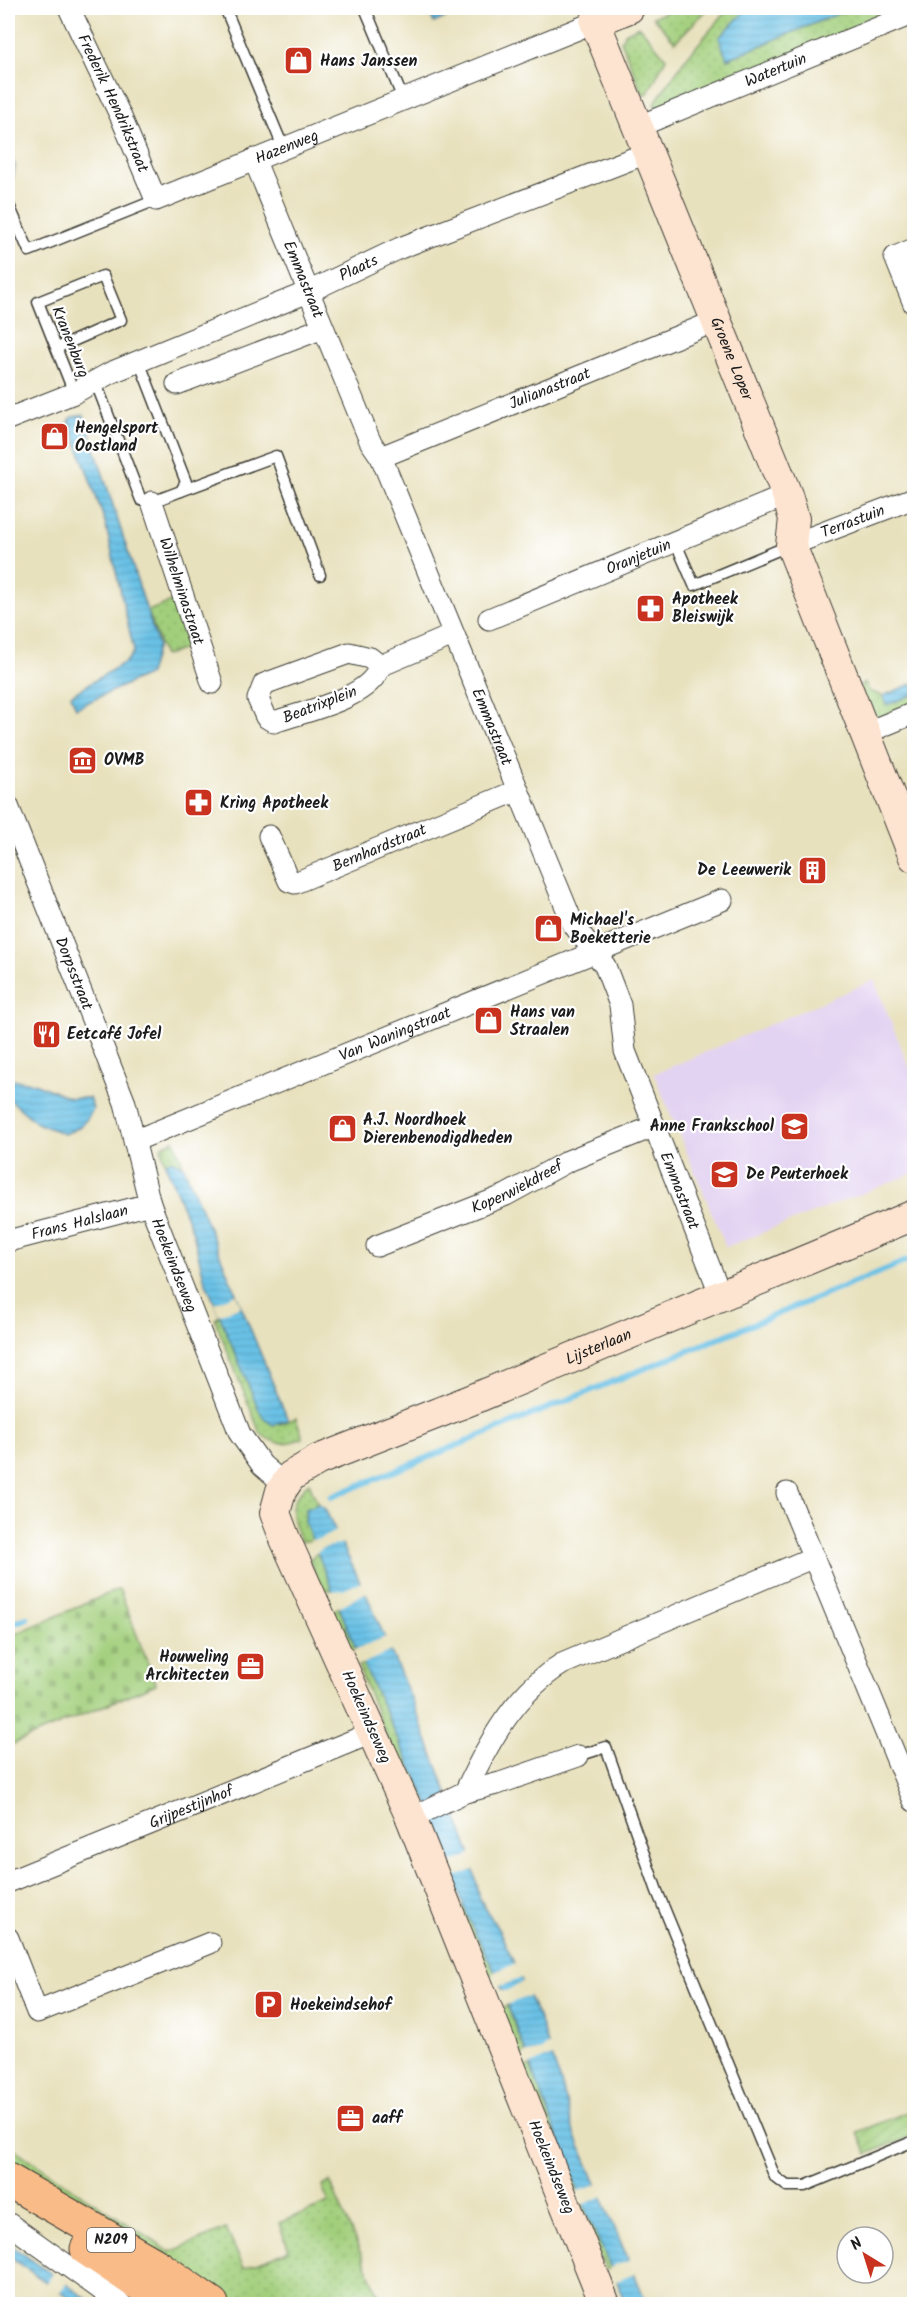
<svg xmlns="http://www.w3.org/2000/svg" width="922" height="2312" viewBox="0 0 922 2312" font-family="Kalam,sans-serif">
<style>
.built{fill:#e3d3f2}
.grass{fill:url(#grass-dots);stroke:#5f764c;stroke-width:1.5}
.cemetery{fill:url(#cemetery-stones);stroke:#5f764c;stroke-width:1.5}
.garden{fill:url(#garden-furrows);stroke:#5f764c;stroke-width:1.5}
.water{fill:url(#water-rules);stroke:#426e81;stroke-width:1.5}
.pier{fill:#e8e1bd}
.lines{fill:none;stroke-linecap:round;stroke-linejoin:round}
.stream{stroke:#69c1e6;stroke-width:6}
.lane-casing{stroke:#3b3a34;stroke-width:13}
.street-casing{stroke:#3b3a34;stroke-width:23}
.secondary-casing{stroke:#3b3a34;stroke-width:32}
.primary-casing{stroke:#3b3a34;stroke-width:35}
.lane{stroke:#fff;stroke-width:10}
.street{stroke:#fff;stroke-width:21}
.secondary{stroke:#fde4d0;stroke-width:30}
.primary{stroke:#f9bc89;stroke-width:33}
.labels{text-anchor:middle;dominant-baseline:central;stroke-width:4.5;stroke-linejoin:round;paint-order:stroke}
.shield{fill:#fff;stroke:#606060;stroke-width:1.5}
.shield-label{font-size:15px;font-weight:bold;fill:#1c1c1c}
.poi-label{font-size:16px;font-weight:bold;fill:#1c1c1c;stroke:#fff;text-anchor:start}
.street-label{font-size:16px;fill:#1c1c1c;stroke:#fff}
</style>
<defs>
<pattern id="grass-dots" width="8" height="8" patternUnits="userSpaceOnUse" patternTransform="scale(1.5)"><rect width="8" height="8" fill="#a2cf7c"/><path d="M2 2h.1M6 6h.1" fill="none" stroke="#8bb16b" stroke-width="1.8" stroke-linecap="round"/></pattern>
<pattern id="cemetery-stones" width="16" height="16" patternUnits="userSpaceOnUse" patternTransform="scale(1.5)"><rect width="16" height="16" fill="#a2cf7c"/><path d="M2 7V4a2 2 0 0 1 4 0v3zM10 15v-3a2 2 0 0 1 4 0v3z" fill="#8bb16b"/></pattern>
<pattern id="garden-furrows" width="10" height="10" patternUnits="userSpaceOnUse" patternTransform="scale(1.5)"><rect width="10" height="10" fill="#a2cf7c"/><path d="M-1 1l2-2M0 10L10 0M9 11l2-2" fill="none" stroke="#8bb16b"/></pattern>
<pattern id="water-rules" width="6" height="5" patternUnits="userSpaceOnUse" patternTransform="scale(1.5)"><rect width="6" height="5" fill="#69c1e6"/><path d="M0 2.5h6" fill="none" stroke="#5aa5c5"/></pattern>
</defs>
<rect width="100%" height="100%" fill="#fff"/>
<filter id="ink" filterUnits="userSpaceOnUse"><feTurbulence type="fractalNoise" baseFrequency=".0167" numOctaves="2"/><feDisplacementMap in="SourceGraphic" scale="12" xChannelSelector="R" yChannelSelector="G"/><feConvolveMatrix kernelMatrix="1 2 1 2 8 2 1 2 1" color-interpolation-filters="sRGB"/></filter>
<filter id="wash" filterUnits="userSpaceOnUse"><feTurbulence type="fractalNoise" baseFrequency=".008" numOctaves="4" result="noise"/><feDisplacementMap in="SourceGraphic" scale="24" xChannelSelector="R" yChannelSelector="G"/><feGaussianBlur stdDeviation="1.35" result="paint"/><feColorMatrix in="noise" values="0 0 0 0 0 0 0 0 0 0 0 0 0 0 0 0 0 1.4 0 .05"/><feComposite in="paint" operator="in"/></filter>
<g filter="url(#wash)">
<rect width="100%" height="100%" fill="#e8e1bd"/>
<path class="built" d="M 874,980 L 914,1079 L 914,1173 L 726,1247 L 654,1074 Z"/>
<g class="grass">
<path d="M 675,8 L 709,8 L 675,42 L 653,17 Z"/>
<path d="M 729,8 L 748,8 L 719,38 L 728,59 L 852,8 L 909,8 L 657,110 L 654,104 L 683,62 Z"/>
<path d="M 639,26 L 666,58 L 648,93 L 643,95 L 621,41 L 625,33 Z"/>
<path d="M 179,599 L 195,645 L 164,656 L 148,611 Z"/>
<path d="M 865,683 L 869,691 L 883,696 L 887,704 L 914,694 L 914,704 L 873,720 L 859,686 Z"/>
<path d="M 174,1140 L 183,1165 L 170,1160 L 165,1163 L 161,1147 Z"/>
<path d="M 220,1314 L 264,1419 L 280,1424 L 296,1418 L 303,1438 C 286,1445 275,1446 260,1433 L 215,1320 Z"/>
<path d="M 309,1483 L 318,1504 L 306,1509 L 305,1522 L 313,1540 L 301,1542 C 289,1517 286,1502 309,1483 Z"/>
<path d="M 318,1552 L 333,1591 L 322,1589 L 309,1560 Z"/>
<path d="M 339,1606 L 356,1649 L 349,1651 L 333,1612 Z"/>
<path d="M 363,1664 L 426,1799 L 411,1798 L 358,1666 Z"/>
<path d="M 464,1906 L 496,1974 L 484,1975 L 458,1911 Z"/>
<path d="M 507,2005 L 526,2054 L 517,2056 L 499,2013 Z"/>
<path d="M 530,2065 L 557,2135 L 548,2136 L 522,2070 Z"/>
<path d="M 8,2144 C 60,2183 116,2215 170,2252 L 226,2229 L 244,2268 L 289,2250 L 279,2223 L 329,2203 L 322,2186 L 330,2182 L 383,2304 L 225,2304 L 8,2168 Z"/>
<path d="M 561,2144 L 579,2191 L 571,2193 L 554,2149 Z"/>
<path d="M 584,2203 L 611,2268 L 606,2270 L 577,2208 Z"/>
</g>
<path class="cemetery" d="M 119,1589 L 156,1684 L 8,1746 L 8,1637 Z"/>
<path class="garden" d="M 914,2109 L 914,2135 L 867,2154 L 858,2132 Z"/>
<g class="water">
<path d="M 427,8 L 466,8 L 434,23 Z"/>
<path d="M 748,8 L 852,8 L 727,59 L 719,38 Z"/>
<path d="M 8,150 L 15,166 L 12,184 L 8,185 Z"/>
<path d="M 84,415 L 158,645 L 149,674 L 76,708 L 71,695 L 127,661 L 134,651 L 105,522 L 69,421 L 72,417 Z"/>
<path d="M 914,683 L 914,694 L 887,705 L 883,696 Z"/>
<path d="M 8,1079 L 34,1083 L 70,1098 L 89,1098 L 93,1109 C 86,1123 79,1129 64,1134 L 37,1123 L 8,1098 Z"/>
<path d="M 170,1160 L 183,1165 L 288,1420 L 273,1425 L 264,1419 L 258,1408 L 204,1278 L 193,1233 L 165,1163 Z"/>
<path d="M 318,1504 L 325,1509 L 367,1596 L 413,1703 L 470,1853 L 480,1899 L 501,1934 L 540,2021 L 563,2089 L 572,2127 L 647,2304 L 627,2304 L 590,2221 L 495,1972 L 473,1929 L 434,1829 L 436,1826 L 426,1799 L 356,1649 L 305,1522 L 306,1509 Z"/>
<path d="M 8,2243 L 94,2304 L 78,2304 L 8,2256 Z"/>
</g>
<g class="pier">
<path d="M 236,1294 L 241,1306 L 219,1315 L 214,1303 Z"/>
<path d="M 338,1530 L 344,1543 L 323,1548 L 315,1554 L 310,1540 L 320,1539 Z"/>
<path d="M 363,1581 L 367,1592 L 337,1608 L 330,1591 L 343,1590 Z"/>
<path d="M 388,1636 L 393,1650 L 360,1665 L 354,1650 Z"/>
<path d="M 473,1854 L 476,1869 L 453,1878 L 447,1864 Z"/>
<path d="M 516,1963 L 522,1978 L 497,1987 L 492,1973 Z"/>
<path d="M 524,1981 L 530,1996 L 505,2005 L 499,1991 L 506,1991 Z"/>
<path d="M 551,2044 L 556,2057 L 545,2058 L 529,2066 L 524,2054 L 542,2050 Z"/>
<path d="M 599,2184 L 603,2196 L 582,2205 L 576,2192 Z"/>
<path d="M 632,2260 L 637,2273 L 614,2282 L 609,2268 Z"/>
<path d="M 54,2272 L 68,2282 L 58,2294 L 45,2285 Z"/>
</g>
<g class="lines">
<g class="stream">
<path d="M 331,1497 L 914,1258"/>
<path d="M 8,1625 L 27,1618"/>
</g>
</g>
</g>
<g filter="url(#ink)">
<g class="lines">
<defs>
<g id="lane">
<path d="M 225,8 L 283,147"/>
<path d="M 365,8 L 403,99"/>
<path d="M 8,203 L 29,251 L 156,200"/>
<path d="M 57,348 L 121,320 L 103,276 L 38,302 L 74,393"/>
<path d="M 96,383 L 141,500 L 152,502 L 181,491 L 186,482 L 139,361"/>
<path d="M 181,491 L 276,456 L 320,575"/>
<path d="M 675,541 L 694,585 L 788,546"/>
<path d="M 578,1756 L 606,1747 L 657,1891 L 775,2177 L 787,2186 L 805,2186 L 914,2141"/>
</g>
<g id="street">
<path id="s1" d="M 69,8 L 121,117 L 156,200 L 595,22"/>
<path id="s2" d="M 637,127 L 914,13"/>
<path id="s3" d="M 254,159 L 370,441 L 381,457 L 573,924 L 605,966 L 620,1005 L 625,1051 L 721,1296"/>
<path d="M 914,249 L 895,257 L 914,304"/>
<path d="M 177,384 L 323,328"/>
<path id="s4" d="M 8,419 L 74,393 L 110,373 L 308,292 L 400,248 L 647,153"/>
<path id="s5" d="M 381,457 L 716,321"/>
<path id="s6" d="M 152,502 L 212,683"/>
<path id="s7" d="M 791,545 L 914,498"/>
<path id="s8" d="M 489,619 L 787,495"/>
<path d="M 349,653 L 370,658 L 380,666 C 370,699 305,711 274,722 L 266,717 L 258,699 L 264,684 Z"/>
<path d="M 380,666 L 453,635"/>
<path d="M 863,734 L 914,713"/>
<path id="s9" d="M 8,806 L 125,1103 L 150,1204 L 240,1434 L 262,1465 L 284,1484"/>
<path id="s10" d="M 269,836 L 289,881 L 295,883 L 516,791"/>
<path id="s11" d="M 134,1141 L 722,900"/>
<path id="s12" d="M 8,1241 L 150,1204"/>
<path id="s13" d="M 377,1246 L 506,1195 L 568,1161 L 655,1126"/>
<path d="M 787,1493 L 914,1801"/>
<path d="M 465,1792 C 488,1743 515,1693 562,1664 L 814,1557"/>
<path d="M 411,1818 L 465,1792 L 500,1783 L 578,1756"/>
<path id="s14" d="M 8,1882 L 374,1732"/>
<path d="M 8,1938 L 37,2012 L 210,1943"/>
<path d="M 8,2223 L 121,2304"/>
</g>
<g id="secondary">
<path id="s15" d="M 629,8 L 595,22 L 787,495 L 794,519 L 791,545 L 914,857"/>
<path id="s16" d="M 605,2304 L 411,1818 L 285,1539 L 275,1513 L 281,1491 L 291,1476 L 318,1460 L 471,1400 L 914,1215"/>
</g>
<g id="primary">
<path d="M 8,2180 L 159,2267 L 212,2304"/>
<path d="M 87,2249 L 169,2304"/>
</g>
</defs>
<use href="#lane" class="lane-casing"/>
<use href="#street" class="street-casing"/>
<use href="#secondary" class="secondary-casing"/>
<use href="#primary" class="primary-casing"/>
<use href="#lane" class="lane"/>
<use href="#street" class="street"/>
<use href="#secondary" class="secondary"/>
<use href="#primary" class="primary"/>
</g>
</g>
<defs>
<symbol id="shop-square" viewBox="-11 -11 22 22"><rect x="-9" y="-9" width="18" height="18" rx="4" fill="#c8321e" stroke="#fff"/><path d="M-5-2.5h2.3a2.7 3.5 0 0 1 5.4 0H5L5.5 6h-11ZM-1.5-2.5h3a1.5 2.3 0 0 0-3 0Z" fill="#fff"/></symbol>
<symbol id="pharmacy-square" viewBox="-11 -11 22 22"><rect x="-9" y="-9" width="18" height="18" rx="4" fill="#c8321e" stroke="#fff"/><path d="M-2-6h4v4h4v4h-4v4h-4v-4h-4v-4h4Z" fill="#fff"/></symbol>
<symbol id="museum-square" viewBox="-11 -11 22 22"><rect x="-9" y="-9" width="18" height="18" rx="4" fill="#c8321e" stroke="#fff"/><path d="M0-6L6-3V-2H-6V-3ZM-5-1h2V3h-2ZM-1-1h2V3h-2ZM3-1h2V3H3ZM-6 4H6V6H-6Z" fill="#fff"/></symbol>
<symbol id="building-square" viewBox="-11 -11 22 22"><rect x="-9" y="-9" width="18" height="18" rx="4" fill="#c8321e" stroke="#fff"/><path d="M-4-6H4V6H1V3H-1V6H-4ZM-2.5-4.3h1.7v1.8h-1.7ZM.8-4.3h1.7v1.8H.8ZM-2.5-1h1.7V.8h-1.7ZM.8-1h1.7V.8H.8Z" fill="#fff"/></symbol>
<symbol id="restaurant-square" viewBox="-11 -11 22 22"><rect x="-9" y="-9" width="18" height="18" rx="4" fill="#c8321e" stroke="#fff"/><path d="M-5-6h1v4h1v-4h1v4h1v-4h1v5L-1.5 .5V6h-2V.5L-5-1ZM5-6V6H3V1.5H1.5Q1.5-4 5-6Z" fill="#fff"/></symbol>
<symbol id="school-square" viewBox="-11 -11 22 22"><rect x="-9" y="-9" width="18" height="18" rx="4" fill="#c8321e" stroke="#fff"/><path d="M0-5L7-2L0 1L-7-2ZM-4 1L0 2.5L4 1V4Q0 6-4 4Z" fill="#fff"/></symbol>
<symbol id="office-square" viewBox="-11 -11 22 22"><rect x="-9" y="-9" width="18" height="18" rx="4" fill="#c8321e" stroke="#fff"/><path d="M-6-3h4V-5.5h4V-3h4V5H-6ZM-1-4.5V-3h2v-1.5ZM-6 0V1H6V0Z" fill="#fff"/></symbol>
<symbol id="parking-square" viewBox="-11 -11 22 22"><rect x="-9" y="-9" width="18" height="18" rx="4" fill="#c8321e" stroke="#fff"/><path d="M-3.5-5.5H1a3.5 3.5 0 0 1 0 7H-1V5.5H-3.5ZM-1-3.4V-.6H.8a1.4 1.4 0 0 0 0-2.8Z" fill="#fff"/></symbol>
</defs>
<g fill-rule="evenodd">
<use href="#shop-square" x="282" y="44" width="33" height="33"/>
<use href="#shop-square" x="38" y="420" width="33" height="33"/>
<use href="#pharmacy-square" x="634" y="592" width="33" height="33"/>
<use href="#museum-square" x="66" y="744" width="33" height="33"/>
<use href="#pharmacy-square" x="182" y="786" width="33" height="33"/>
<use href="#building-square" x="796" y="854" width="33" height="33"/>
<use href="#shop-square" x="532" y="912" width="33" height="33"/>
<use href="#shop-square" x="472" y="1004" width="33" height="33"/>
<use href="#restaurant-square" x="30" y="1018" width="33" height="33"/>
<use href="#school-square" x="778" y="1110" width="33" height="33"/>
<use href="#shop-square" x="326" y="1112" width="33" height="33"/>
<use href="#school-square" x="708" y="1158" width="33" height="33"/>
<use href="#office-square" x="234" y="1650" width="33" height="33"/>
<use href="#parking-square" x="252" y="1988" width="33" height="33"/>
<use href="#office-square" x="334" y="2102" width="33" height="33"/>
</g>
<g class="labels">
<rect class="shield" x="87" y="2228" width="48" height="24" rx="4.5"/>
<g class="shield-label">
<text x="111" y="2240">N209</text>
</g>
<g class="poi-label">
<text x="320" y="61">Hans Janssen</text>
<text x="75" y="428">Hengelsport<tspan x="75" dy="18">Oostland</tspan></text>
<text x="672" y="599">Apotheek<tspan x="672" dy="18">Bleiswijk</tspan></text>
<text x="104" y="760">OVMB</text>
<text x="220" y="803">Kring Apotheek</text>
<text x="791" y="870" text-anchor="end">De Leeuwerik</text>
<text x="570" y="920">Michael's<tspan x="570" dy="18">Boeketterie</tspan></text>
<text x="510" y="1012">Hans van<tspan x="510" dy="18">Straalen</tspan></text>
<text x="67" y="1034">Eetcafé Jofel</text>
<text x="363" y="1120">A.J. Noordhoek<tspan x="363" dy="18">Dierenbenodigdheden</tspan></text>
<text x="774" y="1126" text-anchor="end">Anne Frankschool</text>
<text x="746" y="1174">De Peuterhoek</text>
<text x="229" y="1657" text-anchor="end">Houweling<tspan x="229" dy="18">Architecten</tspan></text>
<text x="290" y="2005">Hoekeindsehof</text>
<text x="372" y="2118">aaff</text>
</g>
<g class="street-label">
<text stroke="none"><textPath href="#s2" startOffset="150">Watertuin</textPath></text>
<text stroke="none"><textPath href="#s1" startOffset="105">Frederik Hendrikstraat</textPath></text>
<text stroke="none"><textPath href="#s1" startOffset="352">Hazenweg</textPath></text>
<text stroke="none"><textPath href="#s4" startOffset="382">Plaats</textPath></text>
<text stroke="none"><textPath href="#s3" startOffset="130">Emmastraat</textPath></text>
<text transform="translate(70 342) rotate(68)">Kranenburg</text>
<text stroke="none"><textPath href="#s15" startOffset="400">Groene Loper</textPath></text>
<text stroke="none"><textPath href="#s5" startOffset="182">Julianastraat</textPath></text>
<text stroke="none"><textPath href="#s7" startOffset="66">Terrastuin</textPath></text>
<text stroke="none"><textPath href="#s8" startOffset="162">Oranjetuin</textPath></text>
<text stroke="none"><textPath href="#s6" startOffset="94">Wilhelminastraat</textPath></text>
<text transform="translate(320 705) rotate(-21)">Beatrixplein</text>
<text stroke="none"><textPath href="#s3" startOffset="616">Emmastraat</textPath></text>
<text stroke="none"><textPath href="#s10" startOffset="147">Bernhardstraat</textPath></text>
<text stroke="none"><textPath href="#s9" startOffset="180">Dorpsstraat</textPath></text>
<text stroke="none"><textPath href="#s11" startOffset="282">Van Waningstraat</textPath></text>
<text stroke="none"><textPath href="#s13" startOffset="152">Koperwiekdreef</textPath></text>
<text stroke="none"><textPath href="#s3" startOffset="1120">Emmastraat</textPath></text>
<text stroke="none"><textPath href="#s12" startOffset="74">Frans Halslaan</textPath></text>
<text stroke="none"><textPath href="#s9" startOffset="489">Hoekeindseweg</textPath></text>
<text stroke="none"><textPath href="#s16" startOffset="1232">Lijsterlaan</textPath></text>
<text transform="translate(366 1717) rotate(66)">Hoekeindseweg</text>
<text stroke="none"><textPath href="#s14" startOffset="198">Grijpestijnhof</textPath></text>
<text transform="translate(551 2167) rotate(68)">Hoekeindseweg</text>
</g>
</g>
<rect width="922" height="2312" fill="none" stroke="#fff" stroke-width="30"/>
<g transform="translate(865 2255) rotate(322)"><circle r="28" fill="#ffffff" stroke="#a4a4a4" stroke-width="1.5"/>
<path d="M0-4.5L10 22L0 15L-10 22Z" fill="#c8321e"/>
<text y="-9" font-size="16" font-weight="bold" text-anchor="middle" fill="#1c1c1c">N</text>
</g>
</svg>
